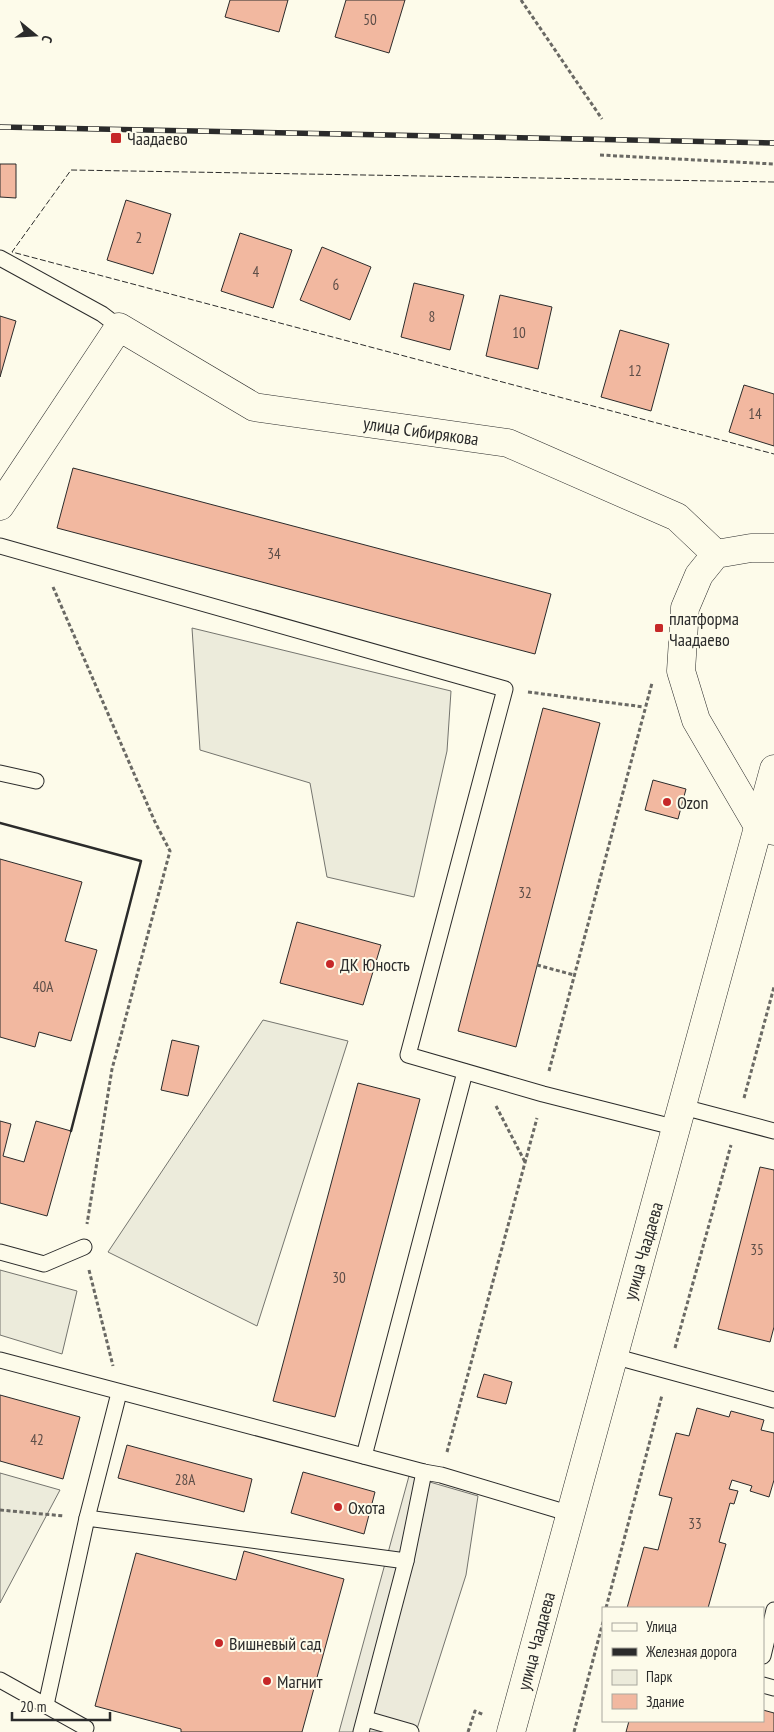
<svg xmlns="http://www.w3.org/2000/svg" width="774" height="1732" viewBox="0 0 774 1732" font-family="'PT Sans Narrow',sans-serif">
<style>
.green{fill:#ecebdb;stroke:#74746e}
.parking{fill:#eceadb;stroke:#74746e}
.building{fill:#f2b8a0;stroke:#2b2b2b}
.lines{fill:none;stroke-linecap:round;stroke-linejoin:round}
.lane-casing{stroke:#2b2b2b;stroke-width:17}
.street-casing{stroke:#2b2b2b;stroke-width:29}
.secondary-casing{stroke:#2b2b2b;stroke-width:29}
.path{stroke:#6a6964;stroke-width:3;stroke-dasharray:4 2.5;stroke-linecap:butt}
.lane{stroke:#fdfbea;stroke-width:15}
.street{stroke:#fdfbea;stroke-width:28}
.secondary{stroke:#fdfbea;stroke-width:28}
.rail-casing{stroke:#2b2b2b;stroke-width:5.5}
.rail{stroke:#fdfbea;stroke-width:4;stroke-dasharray:11;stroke-linecap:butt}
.fence{stroke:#2b2b2b;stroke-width:1;stroke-dasharray:6 2.5;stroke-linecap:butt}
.wall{stroke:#2b2b2b;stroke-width:2.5}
.poi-dot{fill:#c62828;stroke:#fdfbea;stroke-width:2}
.labels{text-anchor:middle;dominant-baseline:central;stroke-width:4;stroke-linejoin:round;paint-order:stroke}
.number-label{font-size:15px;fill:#5d4e48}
.poi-label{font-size:18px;fill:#2b2b2b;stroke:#fdfbea;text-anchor:start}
.street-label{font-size:18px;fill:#2b2b2b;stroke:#fdfbea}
</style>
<rect width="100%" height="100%" fill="#fdfbea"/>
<g class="green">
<path d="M 192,628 L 451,691 L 447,751 L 414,897 L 327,877 L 310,783 L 200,750 Z"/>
<path d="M 263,1020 L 348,1041 L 257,1326 L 108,1252 Z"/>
<path d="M 0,1270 L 77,1291 L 62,1354 L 0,1335 Z"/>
<path d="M 0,1473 L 60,1490 L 0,1603 Z"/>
</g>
<path class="parking" d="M 409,1476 L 478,1496 L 466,1575 L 416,1732 L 339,1732 Z"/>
<g class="building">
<path d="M 230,0 L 288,0 L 279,32 L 225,17 Z"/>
<path d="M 346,0 L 405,0 L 389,53 L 335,37 Z"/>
<path d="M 0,164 L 16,164 L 16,198 L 0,197 Z"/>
<path d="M 126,200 L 171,214 L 153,274 L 107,260 Z"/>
<path d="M 240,233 L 292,250 L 273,308 L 221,291 Z"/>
<path d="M 322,247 L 371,267 L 350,320 L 300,300 Z"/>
<path d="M 414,283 L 464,295 L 450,350 L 401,337 Z"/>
<path d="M 500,295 L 552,307 L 538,369 L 486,356 Z"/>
<path d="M 0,316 L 16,321 L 0,377 Z"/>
<path d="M 620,330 L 669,344 L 651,411 L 601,397 Z"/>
<path d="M 744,385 L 774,394 L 774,446 L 729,432 Z"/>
<path d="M 73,468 L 551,594 L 535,654 L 57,528 Z"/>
<path d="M 543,708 L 600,723 L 516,1047 L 458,1031 Z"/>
<path d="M 653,780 L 686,789 L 678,819 L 645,810 Z"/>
<path d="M 0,859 L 82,882 L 65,941 L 97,950 L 71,1041 L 39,1032 L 35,1047 L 0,1037 Z"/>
<path d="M 297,922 L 381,945 L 363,1005 L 280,983 Z"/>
<path d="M 172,1040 L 199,1046 L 188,1096 L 161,1090 Z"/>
<path d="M 358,1083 L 420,1099 L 335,1417 L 273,1401 Z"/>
<path d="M 0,1121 L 11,1124 L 3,1156 L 24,1162 L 36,1121 L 71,1131 L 47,1216 L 0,1203 Z"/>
<path d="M 760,1167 L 774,1170 L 774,1327 L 770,1342 L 718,1329 Z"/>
<path d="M 484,1374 L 512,1382 L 506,1404 L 477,1397 Z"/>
<path d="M 0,1395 L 80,1417 L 63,1479 L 0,1461 Z"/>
<path d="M 697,1408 L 729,1417 L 731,1411 L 764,1420 L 761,1430 L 774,1433 L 774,1480 L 769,1497 L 750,1491 L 752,1486 L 732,1480 L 729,1489 L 738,1491 L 734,1504 L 730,1503 L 719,1542 L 726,1544 L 708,1608 L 627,1608 L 644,1547 L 658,1550 L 672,1498 L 659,1495 L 676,1433 L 689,1436 Z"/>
<path d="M 127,1445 L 252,1479 L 244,1512 L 118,1478 Z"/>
<path d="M 303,1472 L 375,1492 L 364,1534 L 291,1513 Z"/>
<path d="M 244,1551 L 344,1579 L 302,1732 L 181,1732 L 181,1729 L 95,1706 L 136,1553 L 236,1580 Z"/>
<path d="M 763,1710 L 774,1713 L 774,1732 L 626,1732 L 629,1721 L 763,1721 Z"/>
</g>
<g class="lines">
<defs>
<g id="lane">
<path d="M 0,258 L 102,314 L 119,327"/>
<path d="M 0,546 L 505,689 L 408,1055 L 543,1094 L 677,1128"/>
<path d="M 0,773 L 36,781"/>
<path d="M 683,1107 L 774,1131"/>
<path d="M 0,1252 L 44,1264 L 84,1247"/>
<path d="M 613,1356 L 774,1400"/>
<path d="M 0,1360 L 424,1472 L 441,1475 L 571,1514"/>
<path d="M 364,1456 L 465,1072"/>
<path d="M 87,1518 L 119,1393"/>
<path d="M 763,1656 L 774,1610"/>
<path d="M 0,1680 L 86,1728"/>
<path d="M 763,1685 L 774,1688"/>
<path d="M 46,1705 L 87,1518 L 406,1561"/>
<path d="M 366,1719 L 411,1732"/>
<path d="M 361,1732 L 406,1561 L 424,1472"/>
</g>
<g id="street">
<path d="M 0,506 L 119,327 L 254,407 L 508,443 L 677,517 L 716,554"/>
<path d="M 774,548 L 751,548 L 716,554 L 699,575 L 685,608 L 681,671 L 696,720 L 758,826 L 774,831"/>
</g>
<path id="secondary" d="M 511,1732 L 774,769"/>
</defs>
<use href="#lane" class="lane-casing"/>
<use href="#street" class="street-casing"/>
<use href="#secondary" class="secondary-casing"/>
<g class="path">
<path d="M 521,0 L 602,119"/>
<path d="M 600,155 L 774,164"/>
<path d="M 53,587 L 155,822 L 170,851 L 112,1069 L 87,1224"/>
<path d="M 528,692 L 644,707"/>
<path d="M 537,965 L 574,975"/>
<path d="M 549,1071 L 652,683"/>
<path d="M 744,1098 L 774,987"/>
<path d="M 496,1106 L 525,1162"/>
<path d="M 89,1270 L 113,1366"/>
<path d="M 675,1348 L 731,1145"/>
<path d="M 447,1452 L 537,1118"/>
<path d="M 0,1510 L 64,1516"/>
<path d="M 606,1608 L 662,1395"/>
<path d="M 468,1732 L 475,1711 L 484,1715"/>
<path d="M 574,1732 L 603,1622"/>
</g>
<use href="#lane" class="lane"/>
<use href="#street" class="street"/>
<use href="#secondary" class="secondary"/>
<defs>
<path id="rail" d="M 0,127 L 774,143"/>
</defs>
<use href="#rail" class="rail-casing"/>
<use href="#rail" class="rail"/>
<path class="fence" d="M 774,182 L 71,170 L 12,252 L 774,454"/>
<path class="wall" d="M 0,823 L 141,861 L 71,1131"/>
</g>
<g class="poi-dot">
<rect x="110" y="132" width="12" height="12" rx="2.5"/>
<rect x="654" y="623" width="10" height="10" rx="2.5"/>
<circle cx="667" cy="802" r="5"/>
<circle cx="330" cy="964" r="5"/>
<circle cx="338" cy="1507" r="5"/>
<circle cx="219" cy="1643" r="5"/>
<circle cx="267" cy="1681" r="5"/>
</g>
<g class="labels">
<g class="number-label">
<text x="370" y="19">50</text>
<text x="139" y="237">2</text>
<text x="256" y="271">4</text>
<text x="336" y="284">6</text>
<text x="432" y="316">8</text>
<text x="519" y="332">10</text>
<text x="635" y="370">12</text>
<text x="755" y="413">14</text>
<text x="274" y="553">34</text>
<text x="525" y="892">32</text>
<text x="43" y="986">40А</text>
<text x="757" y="1249">35</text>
<text x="339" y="1277">30</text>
<text x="37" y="1439">42</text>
<text x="185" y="1479">28А</text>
<text x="695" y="1523">33</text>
</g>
<g class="poi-label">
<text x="127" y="138">Чаадаево</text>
<text x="669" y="618">платформа<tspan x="669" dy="21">Чаадаево</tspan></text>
<text x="677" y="802">Ozon</text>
<text x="340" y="964">ДК Юность</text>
<text x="348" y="1507">Охота</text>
<text x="229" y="1643">Вишневый сад</text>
<text x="277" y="1681">Магнит</text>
</g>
<g class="street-label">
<text transform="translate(421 431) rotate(8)">улица Сибирякова</text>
<text transform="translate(643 1251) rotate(-74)">улица Чаадаева</text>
<text transform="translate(536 1641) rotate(-75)">улица Чаадаева</text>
</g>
</g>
<rect x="602" y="1607" width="162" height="115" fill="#fdfbea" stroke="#a9a89e"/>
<rect x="612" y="1623" width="25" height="8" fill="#fdfbea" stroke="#a9a89e"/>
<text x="646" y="1632" font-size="15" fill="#2b2b2b">Улица</text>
<rect x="612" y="1648" width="25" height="8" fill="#2b2b2b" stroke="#a9a89e"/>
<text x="646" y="1657" font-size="15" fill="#2b2b2b">Железная дорога</text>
<rect x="612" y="1670" width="25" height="15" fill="#ecebdb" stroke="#a9a89e"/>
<text x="646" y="1682" font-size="15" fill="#2b2b2b">Парк</text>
<rect x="612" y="1694" width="25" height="15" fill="#f2b8a0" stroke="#a9a89e"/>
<text x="646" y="1707" font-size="15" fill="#2b2b2b">Здание</text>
<g transform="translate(35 35) rotate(108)" stroke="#fdfbea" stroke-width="4" paint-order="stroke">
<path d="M0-4L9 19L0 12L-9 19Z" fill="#2b2b2b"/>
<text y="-8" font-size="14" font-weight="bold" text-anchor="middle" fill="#2b2b2b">С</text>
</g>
<path d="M12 1712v8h98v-8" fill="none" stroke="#2b2b2b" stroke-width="2.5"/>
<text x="20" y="1712" font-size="15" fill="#2b2b2b" stroke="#fdfbea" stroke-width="4" paint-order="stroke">20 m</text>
</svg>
